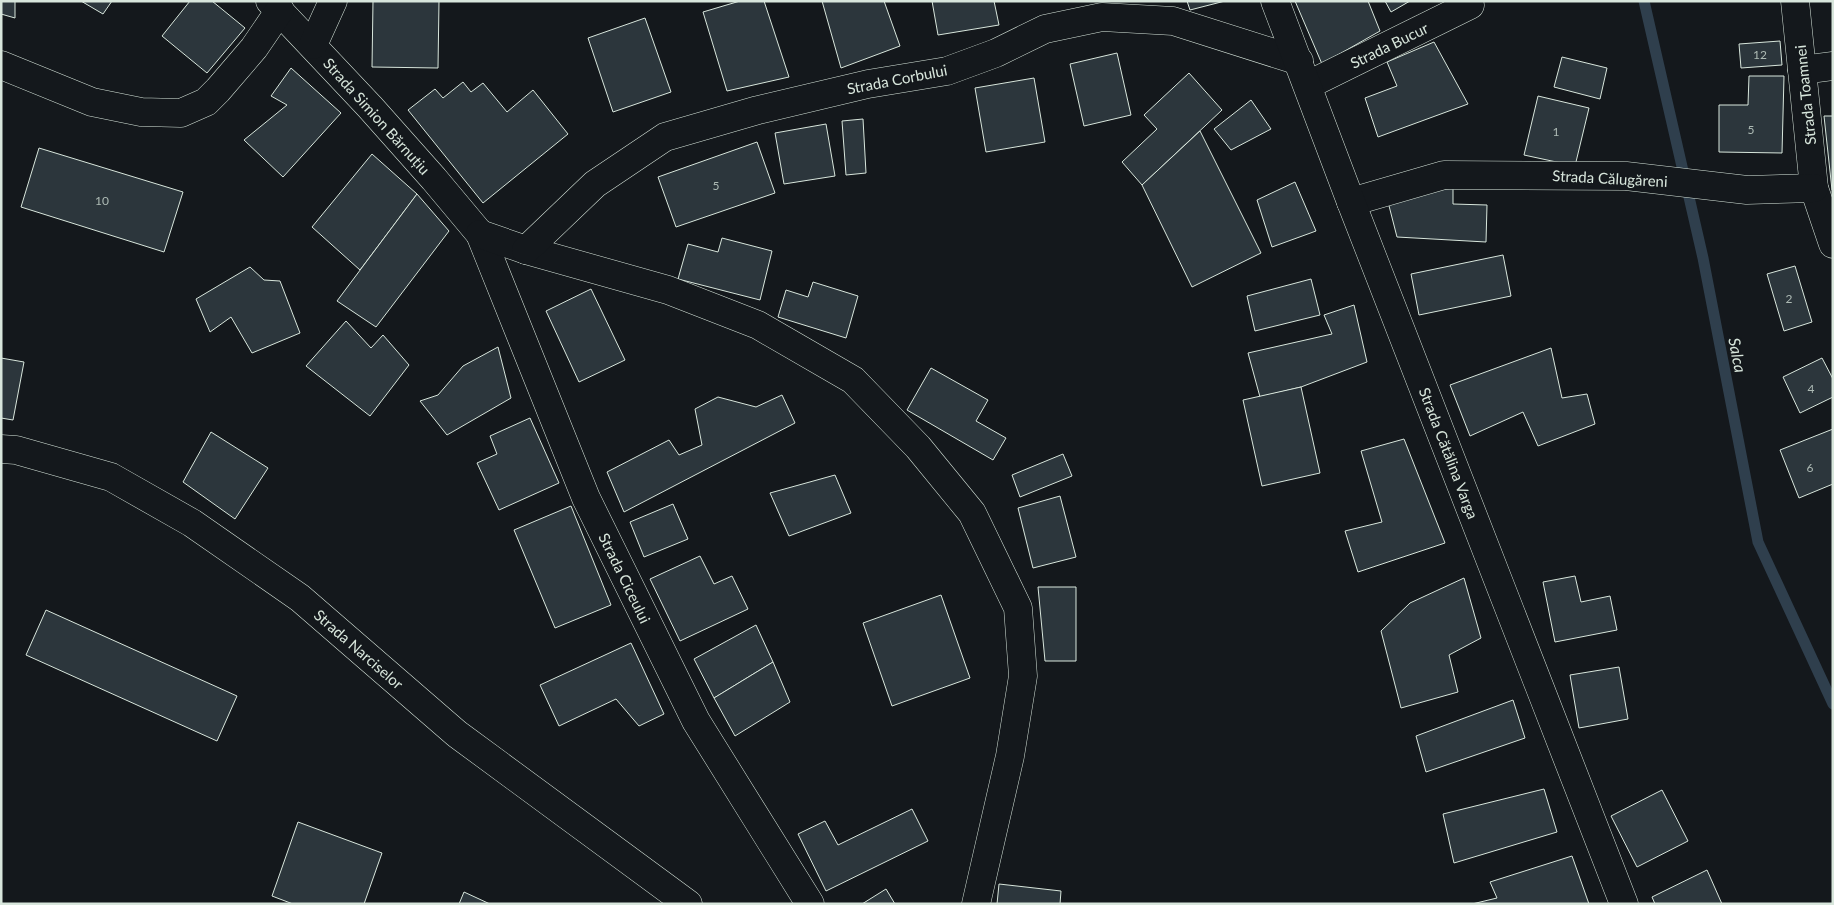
<svg xmlns="http://www.w3.org/2000/svg" width="1834" height="905" viewBox="0 0 1834 905" font-family="Lato,sans-serif">
<style>
.lines{fill:none;stroke-linecap:round;stroke-linejoin:round}
.stream{stroke:#2f3f4d;stroke-width:11}
.building{fill:#2c363c;stroke:#d8e6dc}
.minor-casing{stroke:#d8e6dc;stroke-width:29}
.major-casing{stroke:#d8e6dc;stroke-width:29}
.minor{stroke:#14181c;stroke-width:28}
.major{stroke:#14181c;stroke-width:28}
.labels{text-anchor:middle;dominant-baseline:central;stroke-width:4;stroke-linejoin:round;paint-order:stroke}
.number-label{font-size:12px;fill:#adbab4}
.street-label{font-size:15px;fill:#d8e6dc;stroke:#14181c}
.water-label{font-size:16px;font-style:italic;fill:#d8e6dc;stroke:#14181c}
</style>
<rect width="100%" height="100%" fill="#14181c"/>
<g class="lines">
<path class="stream" d="M 1644,1 L 1703,258 L 1758,542 L 1833,704"/>
</g>
<g class="building">
<path d="M 1,1 L 15,1 L 15,18 L 1,14 Z"/>
<path d="M 81,1 L 112,1 L 103,14 Z"/>
<path d="M 190,1 L 212,1 L 245,28 L 207,73 L 162,36 Z"/>
<path d="M 373,1 L 439,1 L 438,68 L 372,67 Z"/>
<path d="M 740,1 L 764,1 L 789,77 L 727,91 L 703,12 Z"/>
<path d="M 822,1 L 884,1 L 900,46 L 841,68 Z"/>
<path d="M 932,1 L 994,1 L 999,25 L 938,35 Z"/>
<path d="M 1187,1 L 1225,1 L 1190,10 Z"/>
<path d="M 1295,1 L 1368,1 L 1380,31 L 1322,64 Z"/>
<path d="M 1385,1 L 1410,1 L 1391,12 Z"/>
<path d="M 645,18 L 671,92 L 613,112 L 588,38 Z"/>
<path d="M 1780,41 L 1782,65 L 1741,68 L 1739,44 Z"/>
<path d="M 1434,42 L 1468,104 L 1378,137 L 1365,98 L 1397,86 L 1387,62 Z"/>
<path d="M 1117,53 L 1131,115 L 1084,126 L 1070,64 Z"/>
<path d="M 1562,57 L 1607,68 L 1600,99 L 1554,87 Z"/>
<path d="M 291,68 L 341,113 L 283,177 L 244,140 L 287,105 L 271,96 Z"/>
<path d="M 1189,73 L 1222,110 L 1142,185 L 1122,162 L 1157,129 L 1144,115 Z"/>
<path d="M 1749,76 L 1784,76 L 1782,153 L 1719,152 L 1719,105 L 1748,105 Z"/>
<path d="M 1034,78 L 1045,142 L 986,152 L 975,88 Z"/>
<path d="M 463,82 L 471,92 L 483,83 L 507,112 L 533,90 L 568,134 L 483,203 L 408,110 L 435,89 L 443,98 Z"/>
<path d="M 1538,96 L 1589,108 L 1575,166 L 1524,155 Z"/>
<path d="M 1251,100 L 1271,129 L 1231,150 L 1214,129 Z"/>
<path d="M 1824,116 L 1833,116 L 1833,189 L 1832,190 Z"/>
<path d="M 863,119 L 866,173 L 846,175 L 842,121 Z"/>
<path d="M 826,124 L 835,176 L 784,184 L 775,133 Z"/>
<path d="M 1200,131 L 1261,253 L 1192,287 L 1142,185 Z"/>
<path d="M 757,142 L 775,193 L 676,227 L 658,177 Z"/>
<path d="M 39,148 L 183,192 L 164,252 L 21,207 Z"/>
<path d="M 372,154 L 417,194 L 360,270 L 312,227 Z"/>
<path d="M 1295,182 L 1316,231 L 1272,247 L 1257,200 Z"/>
<path d="M 1453,188 L 1453,204 L 1487,205 L 1486,242 L 1397,237 L 1387,198 Z"/>
<path d="M 417,194 L 449,231 L 376,327 L 337,301 Z"/>
<path d="M 722,238 L 772,251 L 760,300 L 678,279 L 688,244 L 718,252 Z"/>
<path d="M 1503,255 L 1511,296 L 1419,315 L 1411,274 Z"/>
<path d="M 1795,266 L 1812,322 L 1784,331 L 1767,274 Z"/>
<path d="M 250,267 L 264,280 L 280,281 L 300,333 L 252,353 L 231,317 L 210,332 L 196,299 Z"/>
<path d="M 1311,279 L 1320,315 L 1255,331 L 1247,296 Z"/>
<path d="M 813,282 L 858,296 L 846,338 L 778,317 L 786,290 L 808,297 Z"/>
<path d="M 591,289 L 625,360 L 579,382 L 546,311 Z"/>
<path d="M 1354,305 L 1367,362 L 1301,387 L 1260,397 L 1248,353 L 1332,334 L 1324,315 Z"/>
<path d="M 346,321 L 371,348 L 383,335 L 409,365 L 370,416 L 306,366 Z"/>
<path d="M 498,347 L 511,398 L 447,435 L 420,401 L 438,395 L 463,366 Z"/>
<path d="M 1551,348 L 1562,398 L 1587,394 L 1595,424 L 1538,446 L 1523,412 L 1470,436 L 1450,385 Z"/>
<path d="M 1,358 L 24,362 L 13,420 L 1,418 Z"/>
<path d="M 1822,358 L 1833,379 L 1833,397 L 1800,413 L 1783,377 Z"/>
<path d="M 931,368 L 988,400 L 976,421 L 1006,438 L 993,460 L 907,410 Z"/>
<path d="M 1301,387 L 1320,473 L 1262,486 L 1243,400 Z"/>
<path d="M 782,395 L 795,423 L 624,512 L 607,472 L 669,440 L 679,455 L 702,445 L 695,409 L 718,397 L 756,407 Z"/>
<path d="M 530,418 L 559,483 L 499,510 L 477,463 L 497,454 L 490,436 Z"/>
<path d="M 1833,429 L 1833,484 L 1799,498 L 1780,450 Z"/>
<path d="M 211,432 L 268,468 L 235,519 L 183,482 Z"/>
<path d="M 1404,439 L 1445,543 L 1358,572 L 1345,531 L 1382,522 L 1361,451 Z"/>
<path d="M 1063,454 L 1072,476 L 1020,497 L 1012,475 Z"/>
<path d="M 835,475 L 851,513 L 789,536 L 770,493 Z"/>
<path d="M 1060,496 L 1076,557 L 1033,568 L 1018,508 Z"/>
<path d="M 673,504 L 688,539 L 644,557 L 630,522 Z"/>
<path d="M 571,506 L 611,605 L 555,628 L 514,530 Z"/>
<path d="M 700,556 L 714,584 L 732,576 L 748,609 L 680,641 L 650,579 Z"/>
<path d="M 1575,576 L 1581,602 L 1610,596 L 1617,630 L 1555,642 L 1543,582 Z"/>
<path d="M 1464,578 L 1481,638 L 1449,655 L 1458,692 L 1401,708 L 1381,631 L 1410,603 Z"/>
<path d="M 1038,587 L 1076,587 L 1076,661 L 1045,661 Z"/>
<path d="M 941,595 L 970,678 L 892,706 L 863,623 Z"/>
<path d="M 46,610 L 237,696 L 217,741 L 26,655 Z"/>
<path d="M 756,625 L 773,662 L 714,698 L 694,659 Z"/>
<path d="M 631,643 L 664,714 L 639,726 L 616,699 L 559,726 L 540,685 Z"/>
<path d="M 773,662 L 790,702 L 735,736 L 714,698 Z"/>
<path d="M 1619,667 L 1628,719 L 1579,728 L 1570,675 Z"/>
<path d="M 1513,700 L 1525,738 L 1426,772 L 1416,736 Z"/>
<path d="M 1544,789 L 1557,832 L 1454,863 L 1443,814 Z"/>
<path d="M 1662,790 L 1688,841 L 1637,867 L 1611,816 Z"/>
<path d="M 912,809 L 928,841 L 826,891 L 798,834 L 825,821 L 838,845 Z"/>
<path d="M 298,822 L 382,853 L 364,904 L 293,904 L 272,896 Z"/>
<path d="M 1572,856 L 1589,904 L 1472,904 L 1497,898 L 1490,882 Z"/>
<path d="M 1707,870 L 1722,904 L 1655,904 L 1652,897 Z"/>
<path d="M 999,884 L 1061,891 L 1060,904 L 997,904 Z"/>
<path d="M 886,889 L 895,904 L 862,904 Z"/>
<path d="M 464,892 L 490,904 L 459,904 Z"/>
</g>
<g class="lines">
<defs>
<g id="minor">
<path d="M 270,1 L 370,107 L 434,179 L 480,234 L 586,498 L 696,721 L 810,904"/>
<path d="M 1795,1 L 1814,188 L 1833,244"/>
<path d="M 313,45 L 333,1"/>
<path d="M 1,65 L 92,102 L 141,112 L 181,113 L 206,102 L 218,90 L 254,48 L 280,10"/>
<path d="M 1802,70 L 1833,66"/>
<path d="M 1308,85 L 1470,5"/>
<path d="M 1351,202 L 1444,175 L 1626,176 L 1747,190 L 1814,188"/>
<path d="M 480,234 L 526,250 L 668,290 L 758,325 L 853,380 L 918,447 L 972,513 L 1018,608 L 1023,676 L 1010,756 L 976,904"/>
<path d="M 526,250 L 595,184 L 665,137 L 758,110 L 868,84 L 947,71 L 996,53 L 1045,29 L 1102,17 L 1173,21 L 1299,61"/>
<path d="M 1,449 L 16,450 L 111,477 L 192,523 L 300,598 L 457,734 L 688,904"/>
</g>
<path id="major" d="M 1275,1 L 1351,202 L 1624,904"/>
</defs>
<use href="#minor" class="minor-casing"/>
<use href="#major" class="major-casing"/>
<use href="#minor" class="minor"/>
<use href="#major" class="major"/>
</g>
<g class="labels">
<g class="number-label">
<text x="1760" y="54">12</text>
<text x="1751" y="129">5</text>
<text x="1556" y="131">1</text>
<text x="716" y="185">5</text>
<text x="102" y="200">10</text>
<text x="1789" y="298">2</text>
<text x="1811" y="388">4</text>
<text x="1810" y="467">6</text>
</g>
<g class="street-label">
<text transform="translate(1389 45) rotate(-26)">Strada Bucur</text>
<text transform="translate(897 79) rotate(-11)">Strada Corbului</text>
<text transform="translate(1805 95) rotate(-96)">Strada Toamnei</text>
<text transform="translate(377 116) rotate(48)">Strada Simion Bărnuțiu</text>
<text transform="translate(1610 178) rotate(3)">Strada Călugăreni</text>
<text transform="translate(1449 453) rotate(69)">Strada Cătălina Varga</text>
<text transform="translate(625 578) rotate(64)">Strada Ciceului</text>
<text transform="translate(359 649) rotate(41)">Strada Narciselor</text>
</g>
<g class="water-label">
<text transform="translate(1738 355) rotate(79)">Salca</text>
</g>
</g>
<rect width="1834" height="905" fill="none" stroke="#d8e6dc" stroke-width="5"/>
</svg>
